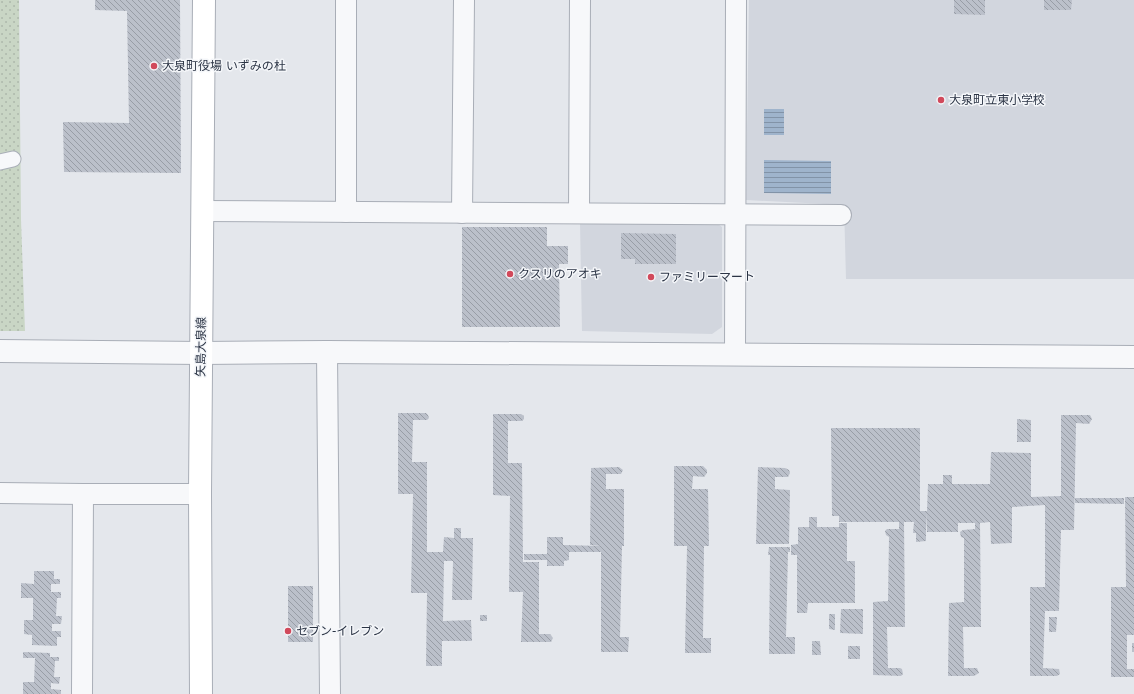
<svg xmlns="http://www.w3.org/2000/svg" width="1134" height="694" viewBox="0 0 1134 694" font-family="'DejaVu Sans','Noto Sans JP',sans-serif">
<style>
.built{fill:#d2d6de}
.grass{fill:url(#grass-dots)}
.water{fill:url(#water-rules)}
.building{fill:url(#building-back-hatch)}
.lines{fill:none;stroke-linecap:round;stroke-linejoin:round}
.pedestrian-casing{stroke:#a9aeb7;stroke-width:17}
.minor-casing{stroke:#a9aeb7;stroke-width:22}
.tertiary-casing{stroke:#a9aeb7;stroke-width:24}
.secondary-casing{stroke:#a9aeb7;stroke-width:24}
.pedestrian{stroke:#f7f8fa;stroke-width:15}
.minor{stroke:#f7f8fa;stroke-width:20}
.tertiary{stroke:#f7f8fa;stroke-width:22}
.secondary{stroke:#fff;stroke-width:22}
.poi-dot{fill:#d1495b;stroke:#f4f6f9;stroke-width:1.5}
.labels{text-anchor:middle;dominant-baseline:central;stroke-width:3;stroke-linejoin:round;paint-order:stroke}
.poi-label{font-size:12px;fill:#2b3445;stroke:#f4f6f9;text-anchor:start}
.street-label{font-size:12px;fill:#2b3445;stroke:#f4f6f9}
</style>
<defs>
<pattern id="grass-dots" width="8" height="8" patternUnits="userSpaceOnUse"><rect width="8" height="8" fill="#c9d6c5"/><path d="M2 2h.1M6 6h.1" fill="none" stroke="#adb8ab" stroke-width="1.8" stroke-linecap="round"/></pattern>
<pattern id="water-rules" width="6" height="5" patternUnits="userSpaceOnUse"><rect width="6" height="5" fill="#9fb4cc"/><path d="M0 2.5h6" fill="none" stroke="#8293a7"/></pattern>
<pattern id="building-back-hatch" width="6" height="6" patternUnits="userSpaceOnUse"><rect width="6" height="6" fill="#bbc0ca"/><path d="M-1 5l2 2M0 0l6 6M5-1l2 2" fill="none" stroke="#989da6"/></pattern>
</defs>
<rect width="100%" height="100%" fill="#e4e7ec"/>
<g class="built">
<path d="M 749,0 L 1134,0 L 1134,279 L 846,279 L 844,205 L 746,200 Z"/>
<path d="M 580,222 L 715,222 L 722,227 L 722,327 L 712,334 L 582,331 Z"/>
</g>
<path class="grass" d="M 0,0 L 19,0 L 21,220 L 25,331 L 0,331 Z"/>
<g class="water">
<rect x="764" y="109" width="20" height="26"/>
<path d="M 764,160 L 831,161 L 831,194 L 764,193 Z"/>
</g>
<g class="building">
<path d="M 95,0 L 180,0 L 181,173 L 64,172 L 63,122 L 129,123 L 127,11 L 95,10 Z"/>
<path d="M 954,0 L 985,0 L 985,15 L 954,14 Z"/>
<path d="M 1044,0 L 1072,0 L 1071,10 L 1044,10 Z"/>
<path d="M 462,227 L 547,227 L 547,246 L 568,246 L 568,264 L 559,264 L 560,327 L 462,327 Z"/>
<path d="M 621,233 L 676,234 L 676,264 L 635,264 L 635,259 L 621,259 Z"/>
<path d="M 398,413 L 426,413 L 428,415 L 429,418 L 427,420 L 413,420 L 412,462 L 427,462 L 427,552 L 443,552 L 444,537 L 454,538 L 454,528 L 461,528 L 461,538 L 473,538 L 472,600 L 452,600 L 453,561 L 444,561 L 443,621 L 471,620 L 472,641 L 442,641 L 442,666 L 426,666 L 427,593 L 411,593 L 413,494 L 398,494 Z"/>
<path d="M 493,414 L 521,414 L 524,416 L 524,419 L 522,421 L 508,421 L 508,463 L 522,463 L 523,562 L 539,562 L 539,634 L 550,634 L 553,638 L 551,642 L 521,642 L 523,592 L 509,592 L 510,496 L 493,495 Z"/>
<path d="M 1061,415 L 1090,415 L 1092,419 L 1089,424 L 1076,423 L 1074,530 L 1061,530 L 1059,611 L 1045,611 L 1043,668 L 1059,669 L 1060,674 L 1057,676 L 1030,676 L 1030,587 L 1045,587 L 1045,505 L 1012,507 L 1012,543 L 991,544 L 990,522 L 980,523 L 981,627 L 963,627 L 964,668 L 977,668 L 979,673 L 974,676 L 948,676 L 949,603 L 964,602 L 964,538 L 961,537 L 960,532 L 963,530 L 975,529 L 975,523 L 958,523 L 958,532 L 927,532 L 926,513 L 926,541 L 916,542 L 916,533 L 913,533 L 914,522 L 904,522 L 905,627 L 887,627 L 888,668 L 900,668 L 902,669 L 903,674 L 901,676 L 873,675 L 873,602 L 888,601 L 889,537 L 886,535 L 885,531 L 887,529 L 899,529 L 899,522 L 839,522 L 839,516 L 832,516 L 831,428 L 920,428 L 920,511 L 927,511 L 928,484 L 943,484 L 943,475 L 952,475 L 952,484 L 990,484 L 991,452 L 1031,453 L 1031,497 L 1061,496 Z"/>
<path d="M 1017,419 L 1031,420 L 1031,442 L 1017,442 Z"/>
<path d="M 674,466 L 703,466 L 707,470 L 707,473 L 704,477 L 693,476 L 692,489 L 708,489 L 709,546 L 704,546 L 703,638 L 711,638 L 711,653 L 685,653 L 687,546 L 674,546 Z"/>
<path d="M 619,467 L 623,470 L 621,474 L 606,474 L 606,489 L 624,489 L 624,546 L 622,546 L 620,637 L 629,637 L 628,652 L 601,652 L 601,546 L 590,545 L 591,468 Z"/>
<path d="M 758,467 L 785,468 L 789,470 L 790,473 L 788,477 L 775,477 L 775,489 L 790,490 L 789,544 L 756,544 Z"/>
<path d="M 1125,497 L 1134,497 L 1134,635 L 1127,635 L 1127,669 L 1134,669 L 1134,677 L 1111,677 L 1111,587 L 1126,587 Z"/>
<path d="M 1075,498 L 1124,498 L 1124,504 L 1075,503 Z"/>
<path d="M 809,517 L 817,517 L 817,527 L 839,527 L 839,523 L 847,523 L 847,561 L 855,561 L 855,603 L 808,603 L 807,613 L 797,613 L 797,555 L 791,555 L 791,545 L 798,544 L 798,527 L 809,527 Z"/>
<path d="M 547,537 L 563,537 L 563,545 L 601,546 L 601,552 L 569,552 L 569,560 L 564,561 L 564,566 L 547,566 L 547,560 L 524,560 L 524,554 L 547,554 Z"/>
<path d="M 769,547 L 790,547 L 790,552 L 788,552 L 786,637 L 795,637 L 795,654 L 769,654 L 770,555 L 768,555 Z"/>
<path d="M 34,571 L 54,571 L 54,579 L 60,579 L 60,584 L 51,584 L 51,592 L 61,592 L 61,598 L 57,598 L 56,616 L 62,616 L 61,624 L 52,624 L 52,631 L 61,631 L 61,637 L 57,637 L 57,646 L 32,645 L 32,635 L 24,634 L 24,620 L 33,620 L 33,598 L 21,598 L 21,583 L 34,584 Z"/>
<rect x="288" y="586" width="25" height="56"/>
<path d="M 841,609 L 863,609 L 863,634 L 840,633 Z"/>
<path d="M 829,614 L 835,614 L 835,630 L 829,629 Z"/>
<rect x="480" y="615" width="7" height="6"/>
<path d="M 1049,617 L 1057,617 L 1056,632 L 1049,632 Z"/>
<path d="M 812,641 L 820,641 L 821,655 L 812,655 Z"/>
<rect x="1132" y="643" width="2" height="9"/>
<rect x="848" y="646" width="12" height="13"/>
<path d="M 23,652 L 50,653 L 50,657 L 59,657 L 59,661 L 55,661 L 54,677 L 60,677 L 59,684 L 51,683 L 51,689 L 61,690 L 61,694 L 23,694 L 23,682 L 34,682 L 35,658 L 23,658 Z"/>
</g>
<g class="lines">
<defs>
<path id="pedestrian" d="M 0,162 L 13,159"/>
<g id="minor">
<path d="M 202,211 L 841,215"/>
<path d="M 346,212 L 346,0"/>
<path d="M 462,213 L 464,0"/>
<path d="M 579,213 L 580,0"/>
<path d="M 327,352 L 330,694"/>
<path d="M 735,354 L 736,0"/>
<path d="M 0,493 L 83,494"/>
<path d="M 82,694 L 83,494 L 200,494"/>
</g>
<path id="tertiary" d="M 0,351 L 201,353 L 327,352 L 1134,357"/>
<path id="secondary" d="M 201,694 L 200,494 L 204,0"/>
</defs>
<use href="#pedestrian" class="pedestrian-casing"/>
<use href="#minor" class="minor-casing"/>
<use href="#tertiary" class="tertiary-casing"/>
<use href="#secondary" class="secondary-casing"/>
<use href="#pedestrian" class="pedestrian"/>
<use href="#minor" class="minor"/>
<use href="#tertiary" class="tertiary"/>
<use href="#secondary" class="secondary"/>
</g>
<g class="poi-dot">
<circle cx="154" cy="66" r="4"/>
<circle cx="941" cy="100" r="4"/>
<circle cx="510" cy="274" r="4"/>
<circle cx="651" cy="277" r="4"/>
<circle cx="288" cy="631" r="4"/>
</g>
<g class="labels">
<g class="poi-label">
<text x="162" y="66">大泉町役場 いずみの杜</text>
<text x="949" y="100">大泉町立東小学校</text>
<text x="518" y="274">クスリのアオキ</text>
<text x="659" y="277">ファミリーマート</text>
<text x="296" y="631">セブン-イレブン</text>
</g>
<g class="street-label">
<text transform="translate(201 347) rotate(-89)">矢島大泉線</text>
</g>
</g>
</svg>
